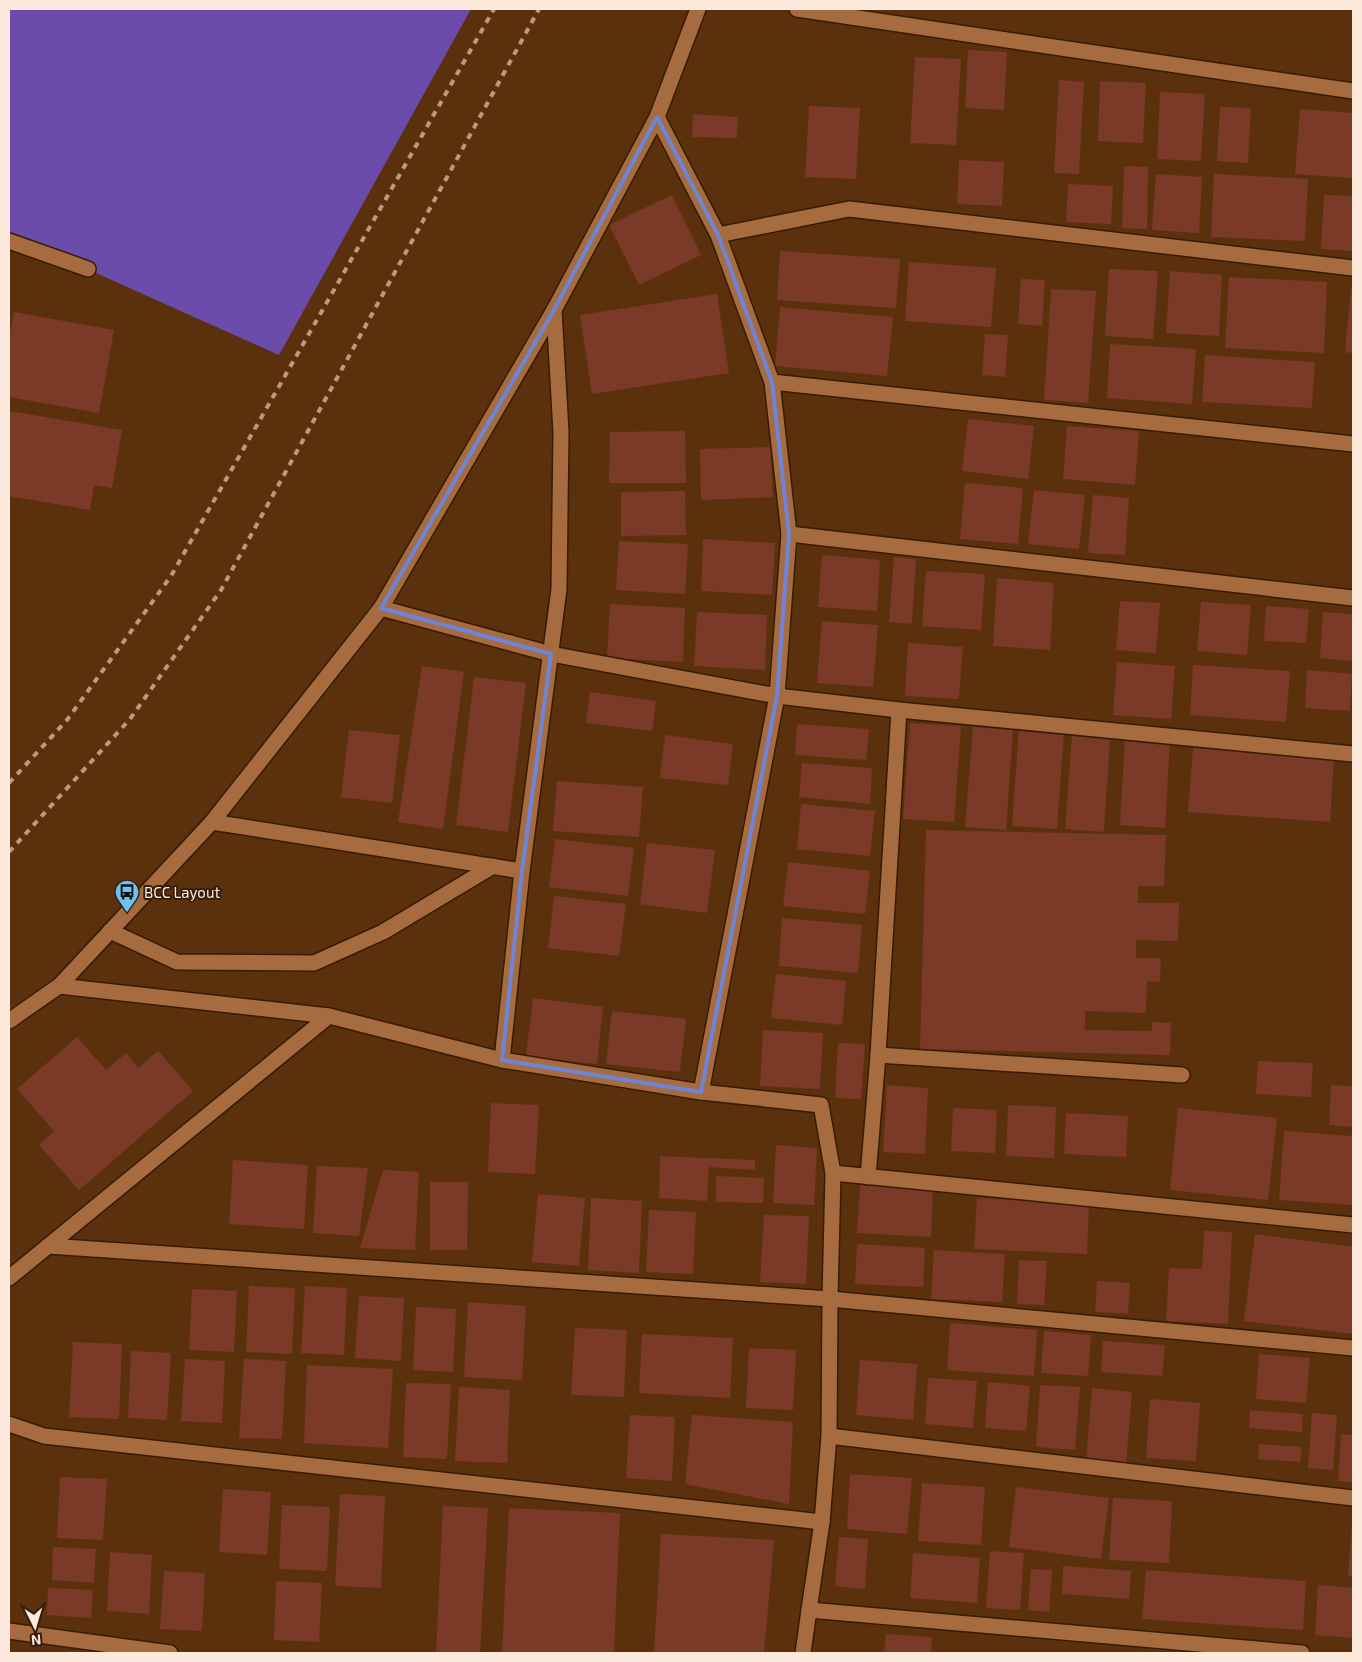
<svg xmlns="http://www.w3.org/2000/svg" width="1362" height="1662" viewBox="0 0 1362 1662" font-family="'Exo 2',sans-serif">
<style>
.green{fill:#6c4cab}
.building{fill:#7b3928}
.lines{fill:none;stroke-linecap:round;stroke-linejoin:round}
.street-casing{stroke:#381b04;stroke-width:18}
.secondary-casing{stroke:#381b04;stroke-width:18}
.street{stroke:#a66b3f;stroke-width:15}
.secondary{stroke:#a66b3f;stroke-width:15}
.rail{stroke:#b99b84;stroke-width:4;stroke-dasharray:6 6;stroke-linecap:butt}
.marked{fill:none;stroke:#6c85d9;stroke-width:4;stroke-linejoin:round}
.labels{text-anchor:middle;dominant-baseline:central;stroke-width:4;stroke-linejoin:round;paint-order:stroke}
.poi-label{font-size:15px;fill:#feeadc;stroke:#351d0a;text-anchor:start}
</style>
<rect width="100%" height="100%" fill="#5b310d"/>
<path class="green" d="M 9,9 L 471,9 L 279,355 L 9,234 Z"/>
<g class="building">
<path d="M 968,50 L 1007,52 L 1004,110 L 965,108 Z"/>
<path d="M 915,57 L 961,59 L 956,145 L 910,143 Z"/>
<path d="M 1059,80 L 1084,82 L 1079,174 L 1054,173 Z"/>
<path d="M 1100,81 L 1146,83 L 1143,143 L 1098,141 Z"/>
<path d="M 1160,92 L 1205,94 L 1201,161 L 1157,159 Z"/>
<path d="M 809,106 L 860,108 L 856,179 L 805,177 Z"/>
<path d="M 1220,107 L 1251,108 L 1248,163 L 1217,161 Z"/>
<path d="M 1300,109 L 1353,113 L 1353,178 L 1295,174 Z"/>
<path d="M 693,114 L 738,117 L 737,138 L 692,137 Z"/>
<path d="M 959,160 L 1004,162 L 1002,206 L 957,204 Z"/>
<path d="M 1124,166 L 1148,167 L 1147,229 L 1122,228 Z"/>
<path d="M 1156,174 L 1202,177 L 1199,233 L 1152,230 Z"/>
<path d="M 1214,174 L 1308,179 L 1305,241 L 1211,237 Z"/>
<path d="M 1068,184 L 1113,186 L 1111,224 L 1066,222 Z"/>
<path d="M 672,195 L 701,255 L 639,285 L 609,225 Z"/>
<path d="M 1324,195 L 1353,196 L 1353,251 L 1321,249 Z"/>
<path d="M 780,251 L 900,259 L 896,308 L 777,300 Z"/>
<path d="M 909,262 L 996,268 L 991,327 L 905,321 Z"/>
<path d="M 1109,269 L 1158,271 L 1153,339 L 1105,336 Z"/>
<path d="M 1170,271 L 1222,275 L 1219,336 L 1166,333 Z"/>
<path d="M 1229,277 L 1327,282 L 1324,353 L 1225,348 Z"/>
<path d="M 1021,279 L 1045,280 L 1042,326 L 1018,324 Z"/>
<path d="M 1351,288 L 1353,288 L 1353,353 L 1345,352 Z"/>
<path d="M 1051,289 L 1096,291 L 1088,403 L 1044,400 Z"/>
<path d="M 717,294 L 729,373 L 592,394 L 580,315 Z"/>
<path d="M 780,307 L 893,317 L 887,376 L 775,366 Z"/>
<path d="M 14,312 L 114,330 L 99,413 L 9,397 L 9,341 Z"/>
<path d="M 985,334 L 1008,335 L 1005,377 L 982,375 Z"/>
<path d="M 1110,344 L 1196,349 L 1192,404 L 1107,398 Z"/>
<path d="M 1205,355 L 1315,362 L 1312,408 L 1202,402 Z"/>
<path d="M 9,411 L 122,430 L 112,488 L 94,485 L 90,510 L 9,496 Z"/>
<path d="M 968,419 L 1034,426 L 1028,479 L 962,471 Z"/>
<path d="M 1067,426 L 1139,431 L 1135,485 L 1063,479 Z"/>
<path d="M 685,431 L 686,483 L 609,483 L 610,432 Z"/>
<path d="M 770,447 L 773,497 L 701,500 L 700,449 Z"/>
<path d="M 965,483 L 1023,488 L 1018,544 L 960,539 Z"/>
<path d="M 1034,490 L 1085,495 L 1079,549 L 1028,544 Z"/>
<path d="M 685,491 L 686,535 L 621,536 L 621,492 Z"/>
<path d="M 1093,495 L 1129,498 L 1125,555 L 1088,553 Z"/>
<path d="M 703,539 L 775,543 L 772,595 L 701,591 Z"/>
<path d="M 619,541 L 688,544 L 685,594 L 616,590 Z"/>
<path d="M 822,555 L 880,560 L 877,611 L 818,607 Z"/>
<path d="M 894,557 L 916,559 L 912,624 L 889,622 Z"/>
<path d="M 926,571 L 985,574 L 981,630 L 922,626 Z"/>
<path d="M 997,578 L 1054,583 L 1050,650 L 993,646 Z"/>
<path d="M 1120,601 L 1160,603 L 1156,653 L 1116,650 Z"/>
<path d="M 1201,602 L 1251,605 L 1247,655 L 1197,651 Z"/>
<path d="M 610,604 L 685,608 L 683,662 L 607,658 Z"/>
<path d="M 1266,606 L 1309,609 L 1306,643 L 1264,641 Z"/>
<path d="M 697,612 L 767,615 L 765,670 L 694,666 Z"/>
<path d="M 1323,612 L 1353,614 L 1353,661 L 1320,658 Z"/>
<path d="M 822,621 L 878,625 L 873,687 L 817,683 Z"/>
<path d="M 908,643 L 963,647 L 959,699 L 905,696 Z"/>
<path d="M 1117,662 L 1175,666 L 1171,719 L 1113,715 Z"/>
<path d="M 1193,665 L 1290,671 L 1286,722 L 1190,715 Z"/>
<path d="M 422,666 L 464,672 L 443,829 L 398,822 Z"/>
<path d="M 1307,670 L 1352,674 L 1350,711 L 1305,708 Z"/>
<path d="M 474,677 L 526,683 L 508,832 L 456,825 Z"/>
<path d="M 590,692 L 656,701 L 652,731 L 586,723 Z"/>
<path d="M 910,723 L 961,726 L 954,822 L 903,819 Z"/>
<path d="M 797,724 L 869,729 L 866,760 L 795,755 Z"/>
<path d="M 973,727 L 1013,730 L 1006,830 L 965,827 Z"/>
<path d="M 1019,729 L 1064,732 L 1057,829 L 1012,826 Z"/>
<path d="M 349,730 L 400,735 L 392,803 L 341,797 Z"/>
<path d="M 1072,734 L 1110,737 L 1104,832 L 1065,829 Z"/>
<path d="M 665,735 L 733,744 L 728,785 L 660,778 Z"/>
<path d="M 1125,738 L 1170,741 L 1165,828 L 1120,825 Z"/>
<path d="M 1193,748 L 1334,757 L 1330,822 L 1188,812 Z"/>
<path d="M 802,763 L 872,768 L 870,804 L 799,797 Z"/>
<path d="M 557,781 L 643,787 L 639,837 L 553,831 Z"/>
<path d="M 801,804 L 875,811 L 870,856 L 797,849 Z"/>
<path d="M 926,830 L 1166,835 L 1164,886 L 1138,886 L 1138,903 L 1179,903 L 1178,941 L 1136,940 L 1136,958 L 1161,958 L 1160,982 L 1147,981 L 1146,1013 L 1085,1011 L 1085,1030 L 1152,1031 L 1152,1022 L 1171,1023 L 1170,1055 L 920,1049 Z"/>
<path d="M 555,839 L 634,848 L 628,896 L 549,887 Z"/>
<path d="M 647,843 L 715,850 L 707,913 L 640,904 Z"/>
<path d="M 788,862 L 870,871 L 865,914 L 783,906 Z"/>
<path d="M 554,896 L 626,904 L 619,956 L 548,948 Z"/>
<path d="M 782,918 L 862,925 L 858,973 L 779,966 Z"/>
<path d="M 776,974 L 846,981 L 842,1025 L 771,1018 Z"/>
<path d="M 533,998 L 603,1007 L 597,1064 L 526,1056 Z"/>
<path d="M 612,1011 L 686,1019 L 680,1072 L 606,1064 Z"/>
<path d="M 763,1030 L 823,1033 L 820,1089 L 760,1086 Z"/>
<path d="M 77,1037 L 106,1070 L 126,1053 L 138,1068 L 158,1051 L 193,1091 L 79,1190 L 39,1145 L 54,1131 L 17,1089 Z"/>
<path d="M 838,1043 L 865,1044 L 861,1099 L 835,1098 Z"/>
<path d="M 1258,1061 L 1313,1063 L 1311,1097 L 1256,1094 Z"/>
<path d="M 887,1085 L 928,1088 L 925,1154 L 883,1152 Z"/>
<path d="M 1331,1085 L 1353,1086 L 1353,1127 L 1329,1125 Z"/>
<path d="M 491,1103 L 539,1105 L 535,1174 L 488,1172 Z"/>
<path d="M 1008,1105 L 1056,1107 L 1054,1158 L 1006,1156 Z"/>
<path d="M 953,1108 L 997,1110 L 995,1153 L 951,1151 Z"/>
<path d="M 1178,1108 L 1277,1118 L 1268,1200 L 1170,1190 Z"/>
<path d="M 1066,1113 L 1128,1116 L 1126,1157 L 1064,1154 Z"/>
<path d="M 1284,1131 L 1353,1136 L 1353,1205 L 1279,1200 Z"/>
<path d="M 776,1145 L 817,1148 L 814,1205 L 773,1203 Z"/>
<path d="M 660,1156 L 755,1160 L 755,1170 L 709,1167 L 707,1201 L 659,1198 Z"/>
<path d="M 233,1160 L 308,1165 L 304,1229 L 229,1224 Z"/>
<path d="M 317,1166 L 368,1168 L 359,1236 L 313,1233 Z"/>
<path d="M 383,1170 L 419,1172 L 415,1250 L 360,1248 Z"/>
<path d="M 716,1176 L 764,1178 L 763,1203 L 716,1202 Z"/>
<path d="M 430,1182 L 468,1182 L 467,1250 L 430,1250 Z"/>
<path d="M 860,1185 L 933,1189 L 931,1237 L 857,1233 Z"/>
<path d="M 538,1194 L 585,1198 L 579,1266 L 532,1262 Z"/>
<path d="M 591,1198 L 642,1201 L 639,1273 L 588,1270 Z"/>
<path d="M 977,1198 L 1089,1204 L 1087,1254 L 974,1249 Z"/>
<path d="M 649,1210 L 696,1212 L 693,1274 L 646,1272 Z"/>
<path d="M 764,1215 L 809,1216 L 806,1284 L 760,1282 Z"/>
<path d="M 1204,1231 L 1232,1232 L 1228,1324 L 1166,1321 L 1169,1268 L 1202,1269 Z"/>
<path d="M 1255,1234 L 1353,1247 L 1353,1334 L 1244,1321 Z"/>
<path d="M 857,1244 L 925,1248 L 923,1287 L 855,1284 Z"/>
<path d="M 934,1250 L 1005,1254 L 1002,1302 L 931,1299 Z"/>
<path d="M 1019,1260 L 1047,1261 L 1044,1305 L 1017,1304 Z"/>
<path d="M 1097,1281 L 1130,1283 L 1128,1314 L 1095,1312 Z"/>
<path d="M 249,1286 L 295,1288 L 292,1354 L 246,1352 Z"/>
<path d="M 305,1286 L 347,1288 L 344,1355 L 301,1353 Z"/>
<path d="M 192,1289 L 237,1291 L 234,1352 L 189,1350 Z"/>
<path d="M 359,1296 L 404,1298 L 401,1361 L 355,1358 Z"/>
<path d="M 468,1302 L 526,1306 L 522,1380 L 464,1377 Z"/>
<path d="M 416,1307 L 456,1309 L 453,1372 L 413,1370 Z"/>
<path d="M 950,1323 L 1037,1330 L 1034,1376 L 947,1370 Z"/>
<path d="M 575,1328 L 627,1330 L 624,1397 L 571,1395 Z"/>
<path d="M 1044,1331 L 1091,1335 L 1088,1376 L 1041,1373 Z"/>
<path d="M 642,1334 L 733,1338 L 730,1398 L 639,1393 Z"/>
<path d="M 1103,1341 L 1165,1345 L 1162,1376 L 1101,1372 Z"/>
<path d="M 73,1342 L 122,1344 L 119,1419 L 69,1417 Z"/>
<path d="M 749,1348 L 796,1350 L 793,1410 L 746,1408 Z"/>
<path d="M 131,1351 L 171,1353 L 167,1420 L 128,1418 Z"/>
<path d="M 1259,1354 L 1310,1358 L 1306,1403 L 1256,1399 Z"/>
<path d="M 185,1359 L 225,1361 L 222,1423 L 181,1421 Z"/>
<path d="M 244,1359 L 286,1361 L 282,1439 L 239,1438 Z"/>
<path d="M 860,1360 L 917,1364 L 913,1420 L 856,1415 Z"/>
<path d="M 307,1365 L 393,1369 L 388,1448 L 304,1443 Z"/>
<path d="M 928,1378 L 977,1381 L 973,1428 L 925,1424 Z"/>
<path d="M 988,1382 L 1030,1386 L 1026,1431 L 985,1428 Z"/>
<path d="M 406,1383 L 451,1384 L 447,1459 L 403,1457 Z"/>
<path d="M 1040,1385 L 1080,1387 L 1075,1450 L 1036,1447 Z"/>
<path d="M 459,1387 L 510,1390 L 507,1463 L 455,1461 Z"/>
<path d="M 1092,1388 L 1132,1392 L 1126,1465 L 1086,1462 Z"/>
<path d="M 1150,1399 L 1200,1403 L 1196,1461 L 1146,1458 Z"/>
<path d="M 1250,1410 L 1303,1414 L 1302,1432 L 1249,1428 Z"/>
<path d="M 1312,1413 L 1337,1415 L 1333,1470 L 1308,1468 Z"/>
<path d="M 630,1415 L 675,1417 L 672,1481 L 626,1478 Z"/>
<path d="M 692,1415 L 793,1422 L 789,1504 L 685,1484 Z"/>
<path d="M 1341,1434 L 1353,1435 L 1353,1482 L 1338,1481 Z"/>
<path d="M 1259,1444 L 1302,1447 L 1300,1462 L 1258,1459 Z"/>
<path d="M 850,1474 L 912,1478 L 907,1534 L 847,1529 Z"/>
<path d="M 60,1477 L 107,1479 L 103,1540 L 57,1538 Z"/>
<path d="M 922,1483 L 985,1487 L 981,1545 L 918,1541 Z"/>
<path d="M 1016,1487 L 1109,1498 L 1101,1559 L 1009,1547 Z"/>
<path d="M 223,1489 L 271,1492 L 267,1555 L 219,1552 Z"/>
<path d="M 340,1494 L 385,1496 L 381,1588 L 335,1586 Z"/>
<path d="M 1113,1498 L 1172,1501 L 1169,1563 L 1109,1560 Z"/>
<path d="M 282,1505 L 330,1507 L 327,1571 L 279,1569 Z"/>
<path d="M 443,1506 L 488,1508 L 480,1653 L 436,1653 Z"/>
<path d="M 509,1508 L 620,1513 L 614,1653 L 502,1653 Z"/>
<path d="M 1352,1522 L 1353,1522 L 1353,1576 L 1348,1576 Z"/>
<path d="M 661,1534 L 774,1540 L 764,1653 L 654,1653 Z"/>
<path d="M 839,1537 L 868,1539 L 865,1589 L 835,1586 Z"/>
<path d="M 53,1547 L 96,1549 L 94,1583 L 52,1580 Z"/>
<path d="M 990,1551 L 1024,1553 L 1020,1610 L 986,1608 Z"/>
<path d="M 110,1552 L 152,1555 L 149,1614 L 107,1611 Z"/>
<path d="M 913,1553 L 980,1558 L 977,1603 L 910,1598 Z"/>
<path d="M 1063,1566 L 1131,1571 L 1129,1599 L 1062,1594 Z"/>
<path d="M 1031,1569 L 1052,1570 L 1049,1612 L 1028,1610 Z"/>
<path d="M 1146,1570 L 1306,1581 L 1303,1630 L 1142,1619 Z"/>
<path d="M 164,1571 L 205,1573 L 202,1631 L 160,1629 Z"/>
<path d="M 276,1581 L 322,1583 L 319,1642 L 274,1640 Z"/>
<path d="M 1318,1585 L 1353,1588 L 1353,1638 L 1315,1635 Z"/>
<path d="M 48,1588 L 93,1590 L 91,1618 L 47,1615 Z"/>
<path d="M 886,1634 L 932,1637 L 931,1653 L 884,1653 Z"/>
</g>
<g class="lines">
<defs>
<g id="street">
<path d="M 797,9 L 1353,91"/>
<path d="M 657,117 L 718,235 L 772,382 L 789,534 L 777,696 L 899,710 L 1353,754"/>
<path d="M 718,235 L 849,209 L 1353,268"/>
<path d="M 9,241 L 88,269"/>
<path d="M 772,382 L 1353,444"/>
<path d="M 789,534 L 1353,598"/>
<path d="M 381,608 L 551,654 L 777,696 L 701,1092"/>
<path d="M 212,822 L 522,871"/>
<path d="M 110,931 L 177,962 L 314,963 L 383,932 L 493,866"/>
<path d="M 59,986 L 329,1016 L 502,1060 L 701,1092 L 821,1105 L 833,1173 L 830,1299 L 829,1436 L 822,1522 L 809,1610"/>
<path d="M 878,1055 L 1182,1075"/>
<path d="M 502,1060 L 522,871 L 559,589 L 561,432 L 554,310"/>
<path d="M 833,1173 L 1353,1225"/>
<path d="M 868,1177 L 878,1055 L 899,710"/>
<path d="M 48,1246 L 830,1299 L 1353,1348"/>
<path d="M 9,1278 L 329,1016"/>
<path d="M 9,1424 L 44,1436 L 822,1522"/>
<path d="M 829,1436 L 1353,1498"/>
<path d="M 9,1631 L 170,1653"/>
<path d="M 803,1653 L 809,1610 L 1302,1653"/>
</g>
<path id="secondary" d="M 9,1021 L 59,986 L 212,822 L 381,608 L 554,310 L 657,117 L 698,9"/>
</defs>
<use href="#street" class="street-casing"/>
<use href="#secondary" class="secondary-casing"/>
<use href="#street" class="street"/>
<use href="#secondary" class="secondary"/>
<g class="rail">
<path d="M 9,783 L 67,720 L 171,576 L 494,9"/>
<path d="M 9,852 L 130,719 L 221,590 L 539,9"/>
</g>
</g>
<path class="marked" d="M 657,117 L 718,235 L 772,382 L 789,534 L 777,696 L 701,1092 L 502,1060 L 522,871 L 551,654 L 381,608 L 554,310 Z"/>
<defs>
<symbol id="bus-pin" viewBox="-11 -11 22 30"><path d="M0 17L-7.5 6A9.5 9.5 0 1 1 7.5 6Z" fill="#6ec2f3" stroke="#351d0a"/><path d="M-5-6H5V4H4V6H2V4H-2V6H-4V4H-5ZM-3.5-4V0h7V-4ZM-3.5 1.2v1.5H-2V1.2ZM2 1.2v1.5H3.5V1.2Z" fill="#111"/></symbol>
</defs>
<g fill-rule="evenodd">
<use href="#bus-pin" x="113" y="878" width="28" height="38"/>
</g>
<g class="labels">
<g class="poi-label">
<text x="144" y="892">BCC Layout</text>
</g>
</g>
<rect width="1362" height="1662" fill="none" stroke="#feeadc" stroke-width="20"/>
<g transform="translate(35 1627) rotate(175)" stroke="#351d0a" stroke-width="4" paint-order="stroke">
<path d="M0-4L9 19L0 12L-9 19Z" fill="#feeadc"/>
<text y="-8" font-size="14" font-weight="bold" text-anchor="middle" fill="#feeadc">N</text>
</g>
</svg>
